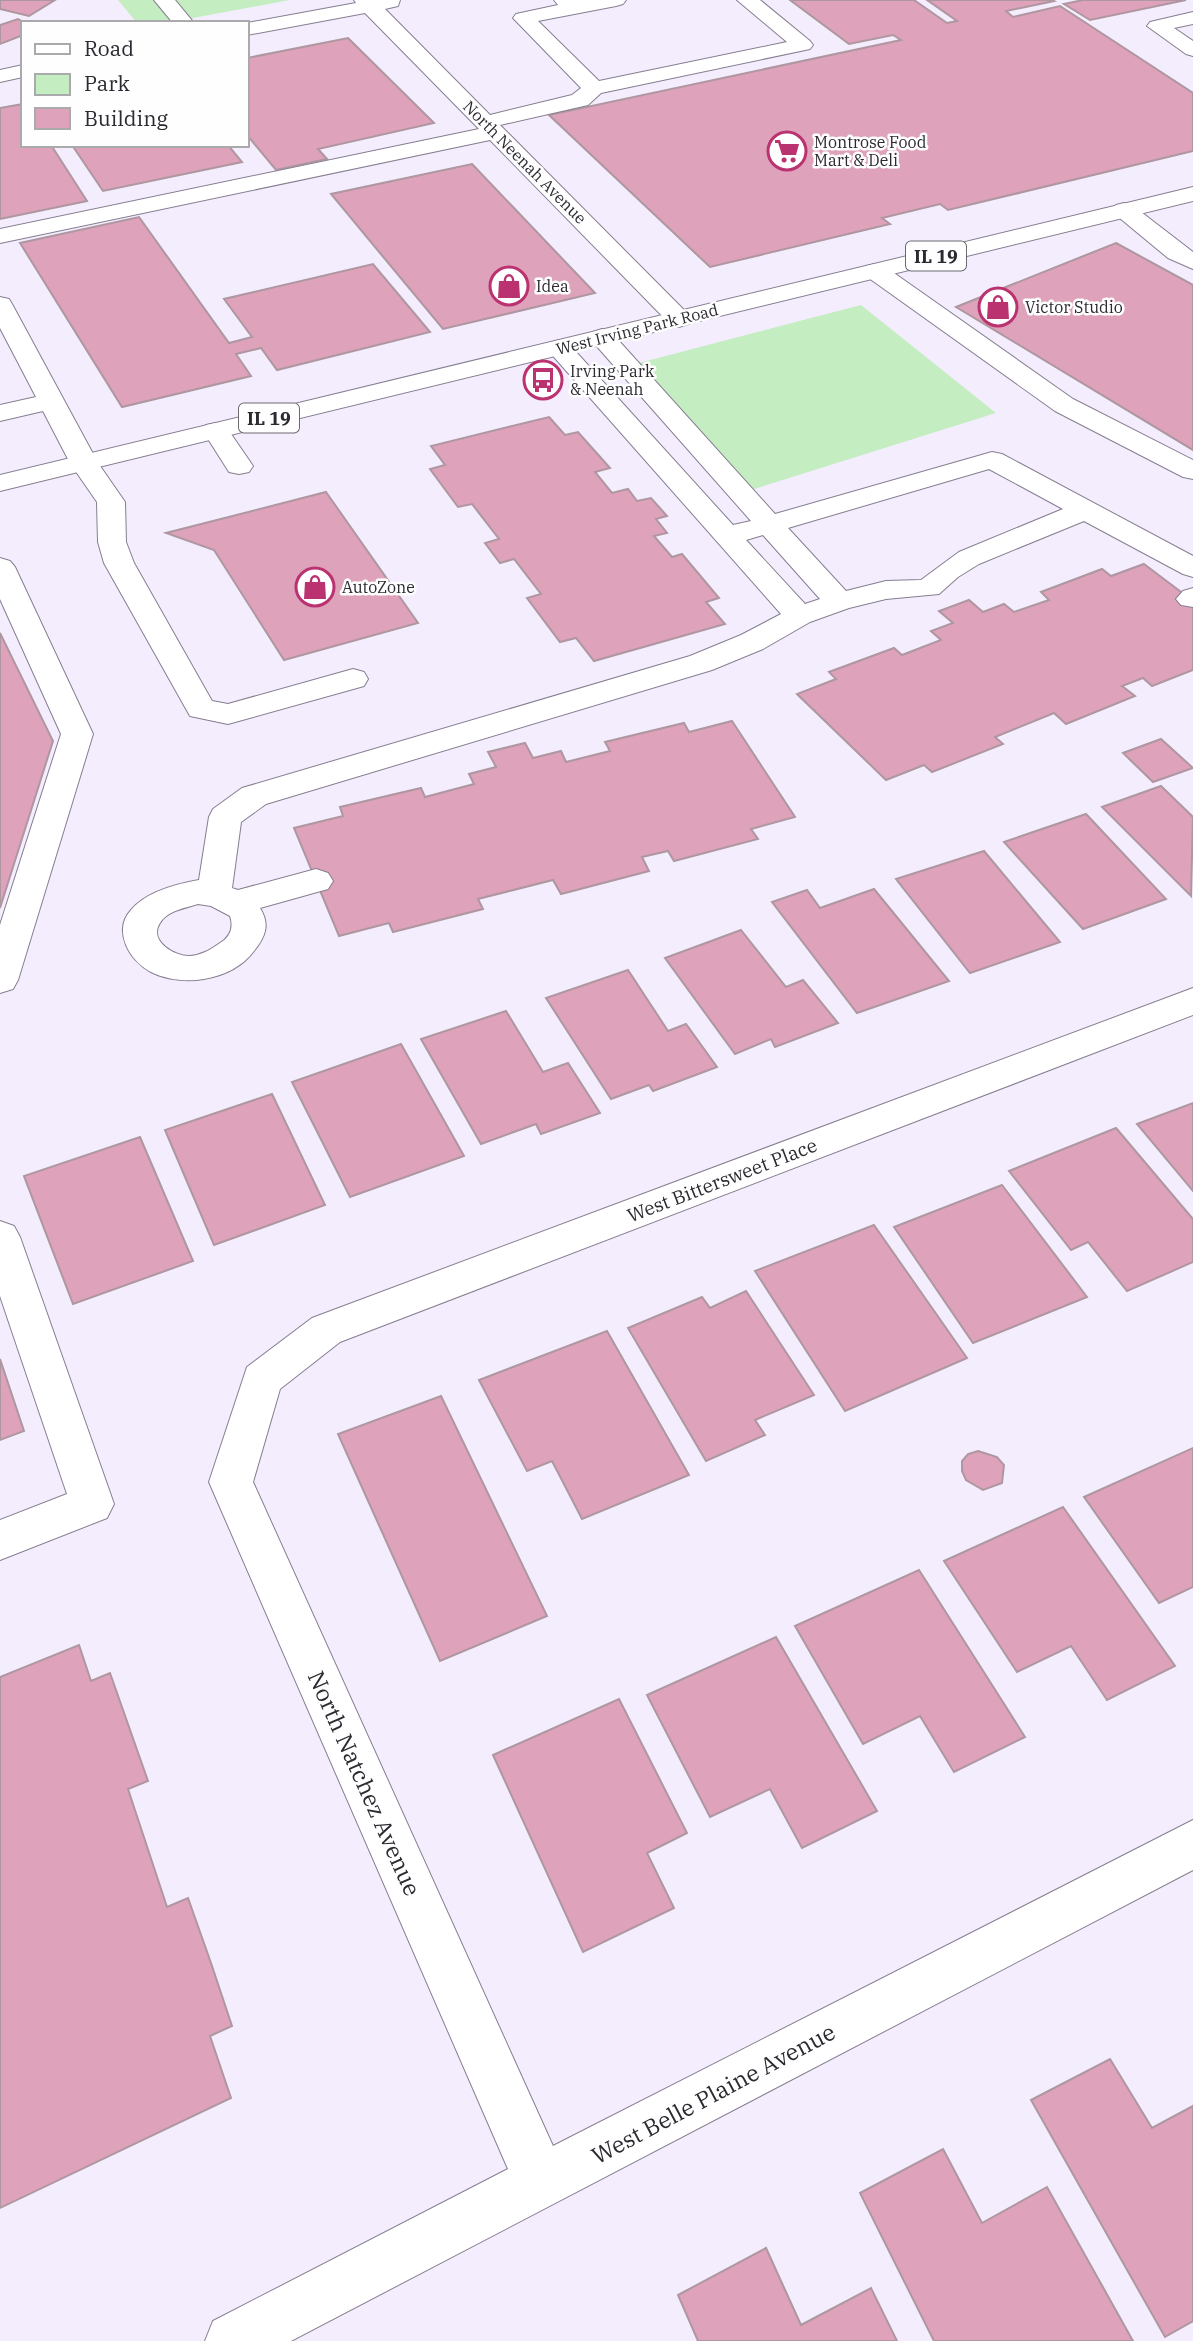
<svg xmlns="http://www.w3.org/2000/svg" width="1193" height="2341" viewBox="0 0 1193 2341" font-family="'IBM Plex Serif',serif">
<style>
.green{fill:#c5edc2}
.building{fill:#dea2bb;stroke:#ae97a0;stroke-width:2}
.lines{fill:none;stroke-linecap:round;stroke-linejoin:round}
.minor-casing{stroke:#867e90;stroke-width:2}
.major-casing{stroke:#867e90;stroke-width:2}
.minor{fill:#fff;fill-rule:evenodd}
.major{fill:#fff;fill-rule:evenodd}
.labels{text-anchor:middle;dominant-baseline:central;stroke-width:5;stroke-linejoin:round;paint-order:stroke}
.far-poi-label{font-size:16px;fill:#2c2931;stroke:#fefefe;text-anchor:start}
.far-street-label{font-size:16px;fill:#2c2931;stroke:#fefefe}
.shield{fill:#fefefe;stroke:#6b696e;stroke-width:2}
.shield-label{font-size:18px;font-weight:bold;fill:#2c2931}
.street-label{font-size:19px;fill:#2c2931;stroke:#fefefe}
.near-street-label{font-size:23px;fill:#2c2931;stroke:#fefefe}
</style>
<rect width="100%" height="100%" fill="#f4edfe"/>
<g class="green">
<path d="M 118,0 L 290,0 L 166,23 L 137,23 Z"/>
<path d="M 861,305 L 996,413 L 751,490 L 635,364 Z"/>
</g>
<g class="building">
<path d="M 0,0 L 55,0 L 29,16 L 0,9 Z"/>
<path d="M 790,0 L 914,0 L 947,23 L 957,21 L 927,0 L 1052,0 L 1054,1 L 1006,11 L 1013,17 L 1060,6 L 1193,93 L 1193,151 L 948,210 L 940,204 L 882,218 L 890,224 L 710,267 L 549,115 L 901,40 L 893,35 L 849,44 Z"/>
<path d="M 1083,0 L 1186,0 L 1090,20 L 1064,4 Z"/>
<path d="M 18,19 L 25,23 L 23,23 L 23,35 L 0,44 L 0,25 Z"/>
<path d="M 348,38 L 434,123 L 318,149 L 327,159 L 276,170 L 247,135 L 247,58 Z"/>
<path d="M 23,104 L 23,145 L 51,145 L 87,201 L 0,219 L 0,108 Z"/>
<path d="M 72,145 L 228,145 L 242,162 L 103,191 Z"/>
<path d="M 472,164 L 595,293 L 443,329 L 331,194 Z"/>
<path d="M 139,217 L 229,343 L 252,337 L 224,299 L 373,264 L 430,332 L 277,370 L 261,348 L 236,354 L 251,376 L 122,407 L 20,243 Z"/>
<path d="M 1116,243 L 1193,285 L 1193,450 L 956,307 Z"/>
<path d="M 549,417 L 565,435 L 578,432 L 610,468 L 595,472 L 612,493 L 628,489 L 637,501 L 651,498 L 667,516 L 656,519 L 667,533 L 654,536 L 672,557 L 682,554 L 719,598 L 706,602 L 725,624 L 594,661 L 576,638 L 560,642 L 527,598 L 541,594 L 514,559 L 500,563 L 485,543 L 499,539 L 472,504 L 458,507 L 430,469 L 445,465 L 431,446 Z"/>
<path d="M 326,492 L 418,623 L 284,660 L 214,550 L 166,533 Z"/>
<path d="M 1144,564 L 1193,601 L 1193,670 L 1152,686 L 1143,678 L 1122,686 L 1135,696 L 1066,724 L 1054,713 L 995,737 L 1003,744 L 932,772 L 924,765 L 886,780 L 797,694 L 836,679 L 829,672 L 894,648 L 902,655 L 941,640 L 931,631 L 953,623 L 939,611 L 969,600 L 983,612 L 1004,604 L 1014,612 L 1049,600 L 1041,592 L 1102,569 L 1111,576 Z"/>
<path d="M 0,633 L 53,741 L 0,908 Z"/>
<path d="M 732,721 L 795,817 L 751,829 L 758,839 L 674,861 L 668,851 L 642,857 L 649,871 L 561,894 L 553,880 L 478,899 L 483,909 L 393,932 L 389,923 L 339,936 L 294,828 L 343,816 L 340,807 L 421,788 L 425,797 L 474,784 L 469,774 L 496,767 L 488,752 L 525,743 L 533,758 L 561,751 L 566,762 L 610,751 L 605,742 L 684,723 L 689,732 Z"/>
<path d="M 1161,739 L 1193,768 L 1153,782 L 1123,753 Z"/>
<path d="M 1161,786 L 1193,817 L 1191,896 L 1102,807 Z"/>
<path d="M 1086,814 L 1166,899 L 1083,929 L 1004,842 Z"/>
<path d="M 984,851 L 1060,942 L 970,973 L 896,879 Z"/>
<path d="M 874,889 L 949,981 L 857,1013 L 772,902 L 807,890 L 820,908 Z"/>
<path d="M 741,930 L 786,987 L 803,980 L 838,1023 L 775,1047 L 771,1039 L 735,1054 L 665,958 Z"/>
<path d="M 628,970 L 668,1031 L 686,1024 L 717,1067 L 653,1091 L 649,1085 L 611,1099 L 546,998 Z"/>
<path d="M 506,1011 L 543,1072 L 568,1063 L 600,1113 L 541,1134 L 536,1124 L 481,1144 L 421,1039 Z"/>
<path d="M 401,1044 L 464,1156 L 350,1197 L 292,1082 Z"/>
<path d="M 272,1094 L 325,1205 L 214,1245 L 165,1130 Z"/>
<path d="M 1193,1103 L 1193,1191 L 1137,1124 Z"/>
<path d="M 1116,1128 L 1193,1219 L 1193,1262 L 1127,1291 L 1088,1242 L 1071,1250 L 1009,1171 Z"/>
<path d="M 140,1137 L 193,1261 L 73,1304 L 24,1176 Z"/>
<path d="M 1002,1185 L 1087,1297 L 973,1343 L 894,1227 Z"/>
<path d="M 874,1225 L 967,1358 L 845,1411 L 755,1271 Z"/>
<path d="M 746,1291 L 814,1395 L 755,1420 L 765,1435 L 706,1461 L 628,1328 L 702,1297 L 710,1308 Z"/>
<path d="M 607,1331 L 689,1475 L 582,1519 L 552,1461 L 527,1471 L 479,1380 Z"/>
<path d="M 0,1359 L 24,1431 L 0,1440 Z"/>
<path d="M 441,1396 L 547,1616 L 440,1661 L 338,1434 Z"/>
<path d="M 1193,1448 L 1193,1587 L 1159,1603 L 1084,1497 Z"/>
<path d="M 978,1451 L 997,1457 L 1004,1465 L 1002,1483 L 983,1490 L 966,1480 L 962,1471 L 962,1461 L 968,1454 Z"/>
<path d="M 1063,1507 L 1175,1666 L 1107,1700 L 1071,1646 L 1017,1672 L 944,1561 Z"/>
<path d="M 919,1570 L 1025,1737 L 954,1772 L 920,1716 L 863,1744 L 795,1626 Z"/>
<path d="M 776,1637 L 877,1811 L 802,1848 L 770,1789 L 710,1817 L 647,1695 Z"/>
<path d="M 79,1645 L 91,1681 L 110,1673 L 148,1781 L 128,1789 L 167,1907 L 188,1898 L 211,1963 L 232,2026 L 210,2036 L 231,2098 L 0,2208 L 0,1677 Z"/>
<path d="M 619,1699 L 687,1833 L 647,1853 L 674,1908 L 583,1952 L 493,1755 Z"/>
<path d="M 1110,2059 L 1152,2128 L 1193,2106 L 1193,2321 L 1165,2337 L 1031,2100 Z"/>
<path d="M 943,2149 L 982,2223 L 1047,2187 L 1133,2341 L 934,2341 L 860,2193 Z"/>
<path d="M 766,2248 L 801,2325 L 871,2288 L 897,2341 L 698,2341 L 678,2295 Z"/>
</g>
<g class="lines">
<defs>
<g id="minor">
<path d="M 154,0 L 175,0 L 194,23 L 173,23 Z"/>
<path d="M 354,0 L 400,0 L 398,6 L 385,9 L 490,115 L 572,95 L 581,88 L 513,18 L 516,14 L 558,5 L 554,0 L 626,0 L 623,4 L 616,6 L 538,21 L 599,81 L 787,42 L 737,0 L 760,0 L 810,41 L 813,45 L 810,49 L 601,93 L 588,105 L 500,125 L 688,314 L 692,319 L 688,324 L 679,327 L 670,324 L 490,140 L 0,243 L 0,229 L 479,129 L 365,13 L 247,35 L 247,23 L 356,3 Z"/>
<path d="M 1193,12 L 1193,24 L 1174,28 L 1193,41 L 1193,56 L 1186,54 L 1147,26 L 1150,22 Z"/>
<path d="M 23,65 L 23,77 L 0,82 L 0,70 Z"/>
<path d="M 1124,203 L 1132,205 L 1193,252 L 1193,269 L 1168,258 L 1116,215 L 1112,210 L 1116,205 Z"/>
<path d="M 875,264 L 884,266 L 1073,399 L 1193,460 L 1193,479 L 1183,477 L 1055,411 L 866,276 L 863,271 L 866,266 Z"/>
<path d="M 0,297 L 9,299 L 12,304 L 98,463 L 125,502 L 126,542 L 134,563 L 212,701 L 228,704 L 353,669 L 364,672 L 368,679 L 364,686 L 228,724 L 190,716 L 104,563 L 98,542 L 97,502 L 70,463 L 43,411 L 0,421 L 0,405 L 36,397 L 0,328 Z"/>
<path d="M 602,329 L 611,332 L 775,514 L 992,452 L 1002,454 L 1193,556 L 1193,577 L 1183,574 L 1084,521 L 979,564 L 958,577 L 939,594 L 886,599 L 849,608 L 810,622 L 763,649 L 712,670 L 266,804 L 241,822 L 232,888 L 238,890 L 316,869 L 328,873 L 333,881 L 328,889 L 260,908 C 270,924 266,936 254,951 C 242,967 223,976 204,979 C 187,982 167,980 151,972 C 130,961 112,931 131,910 C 146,892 176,884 199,880 L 209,817 L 213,809 L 242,788 L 690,656 L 741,635 L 781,614 L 546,348 L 550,343 L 559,340 L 568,343 L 733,525 L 751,521 L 593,342 L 589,337 L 593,332 ZM 989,469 L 1063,509 L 959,552 L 921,580 L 886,581 L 846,591 L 788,528 ZM 763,535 L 820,599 L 805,604 L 746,540 ZM 198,904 L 211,906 L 230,916 C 234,928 230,937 220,943 C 210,950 202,955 190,956 C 175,957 148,941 160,923 C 167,911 185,908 198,904 Z"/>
<path d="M 216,423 L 226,425 L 229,431 L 253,466 L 249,472 L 239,474 L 229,472 L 203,431 L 206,425 Z"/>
<path d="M 0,558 L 10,561 L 15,567 L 93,734 L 18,980 L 13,989 L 0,993 L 0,925 L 61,734 L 0,599 Z"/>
<path d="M 1193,588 L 1193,607 L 1181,605 L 1176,599 L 1183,591 Z"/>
<path d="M 1193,988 L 1193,1015 L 340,1342 L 280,1389 L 253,1482 L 553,2146 L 1193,1820 L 1193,1870 L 291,2341 L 205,2341 L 213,2321 L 508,2169 L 209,1482 L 247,1367 L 312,1318 Z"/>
<path d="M 0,1221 L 14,1226 L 20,1237 L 114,1504 L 107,1518 L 0,1560 L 0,1520 L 67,1494 L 0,1296 Z"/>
</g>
<path id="major" d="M 1193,187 L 1193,201 L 0,491 L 0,475 Z"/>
</defs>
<use href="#minor" class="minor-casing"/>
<use href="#major" class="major-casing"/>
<use href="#minor" class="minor"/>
<use href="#major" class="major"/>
</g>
<defs>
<symbol id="supermarket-ring" viewBox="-11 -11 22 22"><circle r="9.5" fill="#fefefe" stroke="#ba3270" stroke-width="1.5"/><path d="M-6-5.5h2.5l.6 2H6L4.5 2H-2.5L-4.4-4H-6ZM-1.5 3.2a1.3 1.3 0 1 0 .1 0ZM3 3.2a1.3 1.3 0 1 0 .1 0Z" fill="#ba3270"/></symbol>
<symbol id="shop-ring" viewBox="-11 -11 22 22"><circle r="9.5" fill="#fefefe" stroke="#ba3270" stroke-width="1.5"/><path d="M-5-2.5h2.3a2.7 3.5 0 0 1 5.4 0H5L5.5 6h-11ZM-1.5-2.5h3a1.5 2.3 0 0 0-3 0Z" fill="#ba3270"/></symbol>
<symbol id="bus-ring" viewBox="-11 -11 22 22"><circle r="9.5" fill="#fefefe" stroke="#ba3270" stroke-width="1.5"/><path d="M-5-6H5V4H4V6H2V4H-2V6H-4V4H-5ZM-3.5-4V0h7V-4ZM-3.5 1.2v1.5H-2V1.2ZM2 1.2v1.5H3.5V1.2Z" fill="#ba3270"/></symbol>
</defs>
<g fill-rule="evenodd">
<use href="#supermarket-ring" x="765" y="129" width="44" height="44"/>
<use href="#shop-ring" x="487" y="264" width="44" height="44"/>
<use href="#shop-ring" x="976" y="285" width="44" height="44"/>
<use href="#bus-ring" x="521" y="358" width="44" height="44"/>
<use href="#shop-ring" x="293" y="565" width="44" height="44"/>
</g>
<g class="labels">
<g class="far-poi-label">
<text x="814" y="142">Montrose Food<tspan x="814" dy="18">Mart &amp; Deli</tspan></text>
<text x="536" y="286">Idea</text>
<text x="1025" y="307">Victor Studio</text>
<text x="570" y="371">Irving Park<tspan x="570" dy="18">&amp; Neenah</tspan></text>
<text x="342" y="587">AutoZone</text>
</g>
<g class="far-street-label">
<text transform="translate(525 162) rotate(45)">North Neenah Avenue</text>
<text transform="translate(637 329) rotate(-14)">West Irving Park Road</text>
</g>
<g class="shield">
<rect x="906" y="241.5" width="60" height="29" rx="5"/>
<rect x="239" y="403.5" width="60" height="29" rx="5"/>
</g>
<g class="shield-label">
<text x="936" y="256">IL 19</text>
<text x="269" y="418">IL 19</text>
</g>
<g class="street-label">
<text transform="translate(722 1180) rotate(-21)">West Bittersweet Place</text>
</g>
<g class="near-street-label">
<text transform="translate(365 1783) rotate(66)">North Natchez Avenue</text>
<text transform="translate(713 2093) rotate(-28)">West Belle Plaine Avenue</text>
</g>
</g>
<rect x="21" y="21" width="228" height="126" fill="#fefefe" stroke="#aaa9ac" stroke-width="2"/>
<rect x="35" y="44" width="35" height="10" fill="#ffffff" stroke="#aaa9ac" stroke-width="2"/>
<text x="84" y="56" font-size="21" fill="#2c2931">Road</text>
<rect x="35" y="74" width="35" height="21" fill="#c5edc2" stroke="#aaa9ac" stroke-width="2"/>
<text x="84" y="91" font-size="21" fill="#2c2931">Park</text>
<rect x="35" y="108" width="35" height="21" fill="#dea2bb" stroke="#aaa9ac" stroke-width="2"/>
<text x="84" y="126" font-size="21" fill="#2c2931">Building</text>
</svg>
